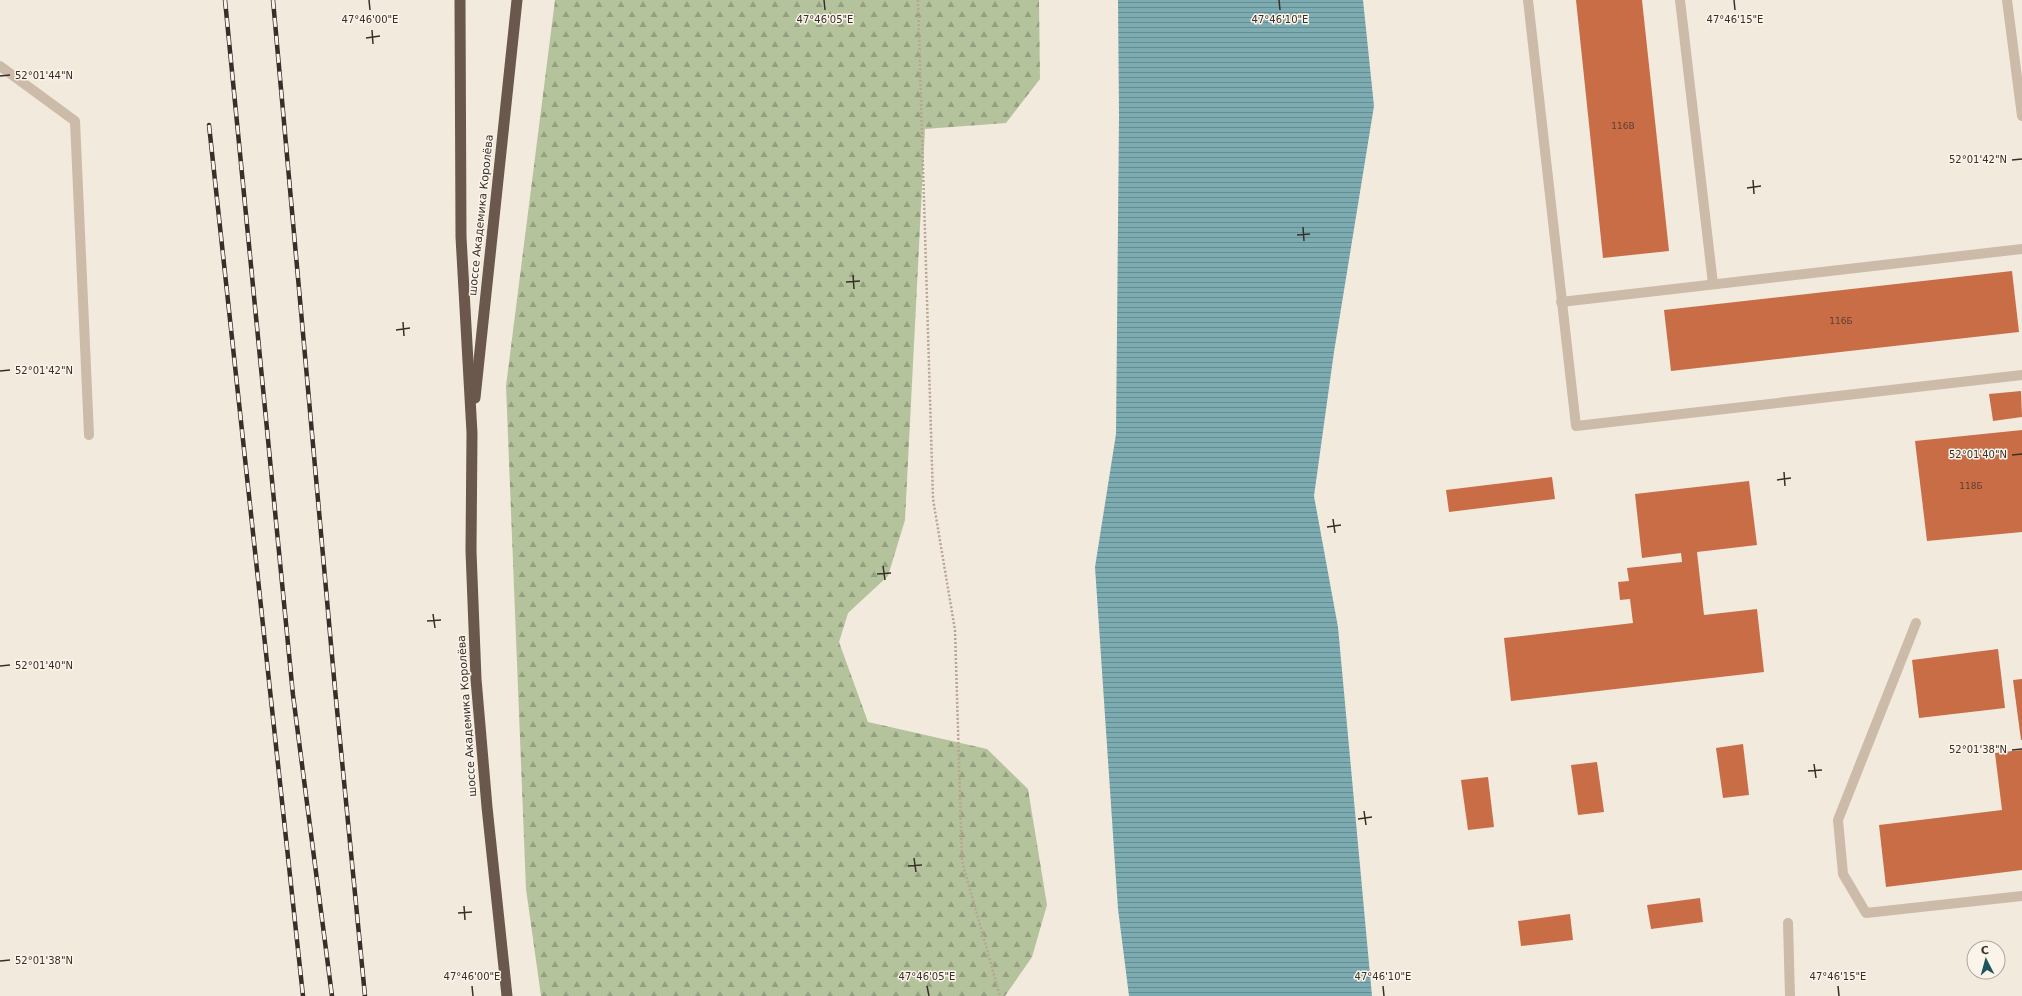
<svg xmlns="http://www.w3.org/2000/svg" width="2022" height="996" viewBox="0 0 2022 996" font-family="'DejaVu Sans',sans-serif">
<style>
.forest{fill:url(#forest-firs)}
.water{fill:url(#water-rules)}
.building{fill:#c96d47}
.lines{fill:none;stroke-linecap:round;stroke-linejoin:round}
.path{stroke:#b8a593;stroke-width:2.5;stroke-dasharray:2 2;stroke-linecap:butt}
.service{stroke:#ccbba9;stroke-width:10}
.trunk{stroke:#6a584d;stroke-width:11}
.rail-casing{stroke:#392f29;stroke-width:4.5}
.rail{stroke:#fbf4eb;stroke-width:3;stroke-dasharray:9;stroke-linecap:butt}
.ticks{fill:none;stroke:#392f29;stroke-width:1.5}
.labels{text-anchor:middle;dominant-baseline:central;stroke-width:3;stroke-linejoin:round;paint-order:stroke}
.number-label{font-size:9px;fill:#5d3e30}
.street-label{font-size:11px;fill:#392f29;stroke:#fbf4eb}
.ticks-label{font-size:10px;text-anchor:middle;fill:#392f29;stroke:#fbf4eb;stroke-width:3;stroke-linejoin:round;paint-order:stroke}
</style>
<defs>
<pattern id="forest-firs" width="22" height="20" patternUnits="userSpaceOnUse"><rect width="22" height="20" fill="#b5c39d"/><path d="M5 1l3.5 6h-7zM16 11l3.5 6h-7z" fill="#949f80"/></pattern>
<pattern id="water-rules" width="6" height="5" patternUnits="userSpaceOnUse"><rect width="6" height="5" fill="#7cacb1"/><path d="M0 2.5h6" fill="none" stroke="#678c90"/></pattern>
</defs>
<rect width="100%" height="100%" fill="#f3eade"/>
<path class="forest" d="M 555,0 L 1039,0 L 1040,79 L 1006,123 L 925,129 L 905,520 L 888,576 L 848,613 L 839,642 L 868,722 L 987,749 L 1028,789 L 1047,905 L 1032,957 L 1005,996 L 541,996 L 526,889 L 506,386 Z"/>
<path class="water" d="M 1118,0 L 1363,0 L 1374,106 L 1334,352 L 1314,496 L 1338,627 L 1372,996 L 1129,996 L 1118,909 L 1095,567 L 1116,434 L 1119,117 Z"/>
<g class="building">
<path d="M 1576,0 L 1642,0 L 1669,251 L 1603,258 Z"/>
<path d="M 2012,271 L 2019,332 L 1671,371 L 1664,310 Z"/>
<path d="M 2021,391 L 2022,417 L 1993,421 L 1989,394 Z"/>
<path d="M 2022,430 L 2022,532 L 1927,541 L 1915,441 Z"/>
<path d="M 1552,477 L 1555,499 L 1449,512 L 1446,490 Z"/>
<path d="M 1749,481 L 1757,545 L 1697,552 L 1704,615 L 1757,609 L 1764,672 L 1511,701 L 1504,638 L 1633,623 L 1630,599 L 1620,600 L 1618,582 L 1629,581 L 1627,568 L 1682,562 L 1681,553 L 1642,558 L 1635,494 Z"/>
<path d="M 1998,649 L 2005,708 L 1919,718 L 1912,660 Z"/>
<path d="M 2022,679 L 2022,740 L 2021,740 L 2013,680 Z"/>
<path d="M 1743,744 L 1749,795 L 1723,798 L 1716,748 Z"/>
<path d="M 2022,750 L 2022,870 L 1886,887 L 1879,825 L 2002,810 L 1995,753 Z"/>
<path d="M 1597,762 L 1604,812 L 1578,815 L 1571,765 Z"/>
<path d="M 1488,777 L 1494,827 L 1468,830 L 1461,780 Z"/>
<path d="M 1700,898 L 1703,922 L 1651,929 L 1647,905 Z"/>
<path d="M 1570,914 L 1573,940 L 1521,946 L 1518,921 Z"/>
</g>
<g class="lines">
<path class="path" d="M 918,0 L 933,499 L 955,630 L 962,861 L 1000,996"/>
<g class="service">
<path d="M 1528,0 L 1576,426 L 2022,375"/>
<path d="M 1680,0 L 1713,284"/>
<path d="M 2007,0 L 2022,116"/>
<path d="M 0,66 L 75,121 L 89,435"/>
<path d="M 1561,302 L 2022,249"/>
<path d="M 1916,623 L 1838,820 L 1843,874 L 1866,913 L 2022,896"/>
<path d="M 1788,923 L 1790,996"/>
</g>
<g class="trunk">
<path d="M 460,0 L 461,237 L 472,433 L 471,551 L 476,679 L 487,807 L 507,996"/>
<path d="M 475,398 L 517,0"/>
</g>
<defs>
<g id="rail">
<path d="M 225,0 L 293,695 L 332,996"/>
<path d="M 273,0 L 335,689 L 365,996"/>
<path d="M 209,125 L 303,996"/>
</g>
</defs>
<use href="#rail" class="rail-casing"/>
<use href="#rail" class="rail"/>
</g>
<path class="ticks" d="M 369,0 L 370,10M 824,0 L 825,10M 1279,0 L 1280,10M 1734,0 L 1735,10M 372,30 L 373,44M 366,38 L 380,36M 0,76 L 10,75M 2012,160 L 2022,159M 1753,180 L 1754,194M 1747,188 L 1761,186M 1303,227 L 1304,241M 1297,235 L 1310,234M 853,275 L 854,289M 846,282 L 860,281M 403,322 L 404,336M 396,330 L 410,328M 0,371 L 10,370M 2012,455 L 2022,454M 1784,472 L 1785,486M 1777,480 L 1791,478M 1333,519 L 1335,533M 1327,527 L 1341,525M 883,566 L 885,580M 877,574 L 891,573M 433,614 L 435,628M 427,621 L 441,620M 0,666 L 10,665M 2012,750 L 2022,749M 1814,764 L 1816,778M 1808,771 L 1822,770M 1364,811 L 1366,825M 1358,819 L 1372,817M 914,858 L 916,872M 908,866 L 922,865M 464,906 L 465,920M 458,913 L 472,912M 0,961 L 10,960M 472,986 L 473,996M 927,986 L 929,996M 1383,986 L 1384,996M 1838,986 L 1839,996"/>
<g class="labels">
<g class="number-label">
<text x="1623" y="126">116В</text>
<text x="1841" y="321">116Б</text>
<text x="1971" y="486">118Б</text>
</g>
<g class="street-label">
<text transform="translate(481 215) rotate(-84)">шоссе Академика Королёва</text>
<text transform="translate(467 716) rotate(-94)">шоссе Академика Королёва</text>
</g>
</g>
<g class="ticks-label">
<text x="370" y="23">47°46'00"E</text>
<text x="825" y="23">47°46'05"E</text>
<text x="1280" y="23">47°46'10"E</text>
<text x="1735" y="23">47°46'15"E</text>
<text x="44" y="79">52°01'44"N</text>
<text x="1978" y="163">52°01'42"N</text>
<text x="44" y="374">52°01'42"N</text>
<text x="1978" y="458">52°01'40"N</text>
<text x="44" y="669">52°01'40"N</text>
<text x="1978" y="753">52°01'38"N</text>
<text x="44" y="964">52°01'38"N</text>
<text x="472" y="980">47°46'00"E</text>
<text x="927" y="980">47°46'05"E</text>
<text x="1383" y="980">47°46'10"E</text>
<text x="1838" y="980">47°46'15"E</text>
</g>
<g transform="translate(1986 960) rotate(354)"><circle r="19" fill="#fbf4eb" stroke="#ada59d"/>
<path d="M0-3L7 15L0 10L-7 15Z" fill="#1d555c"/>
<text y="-6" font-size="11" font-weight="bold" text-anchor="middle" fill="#392f29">С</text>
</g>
</svg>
